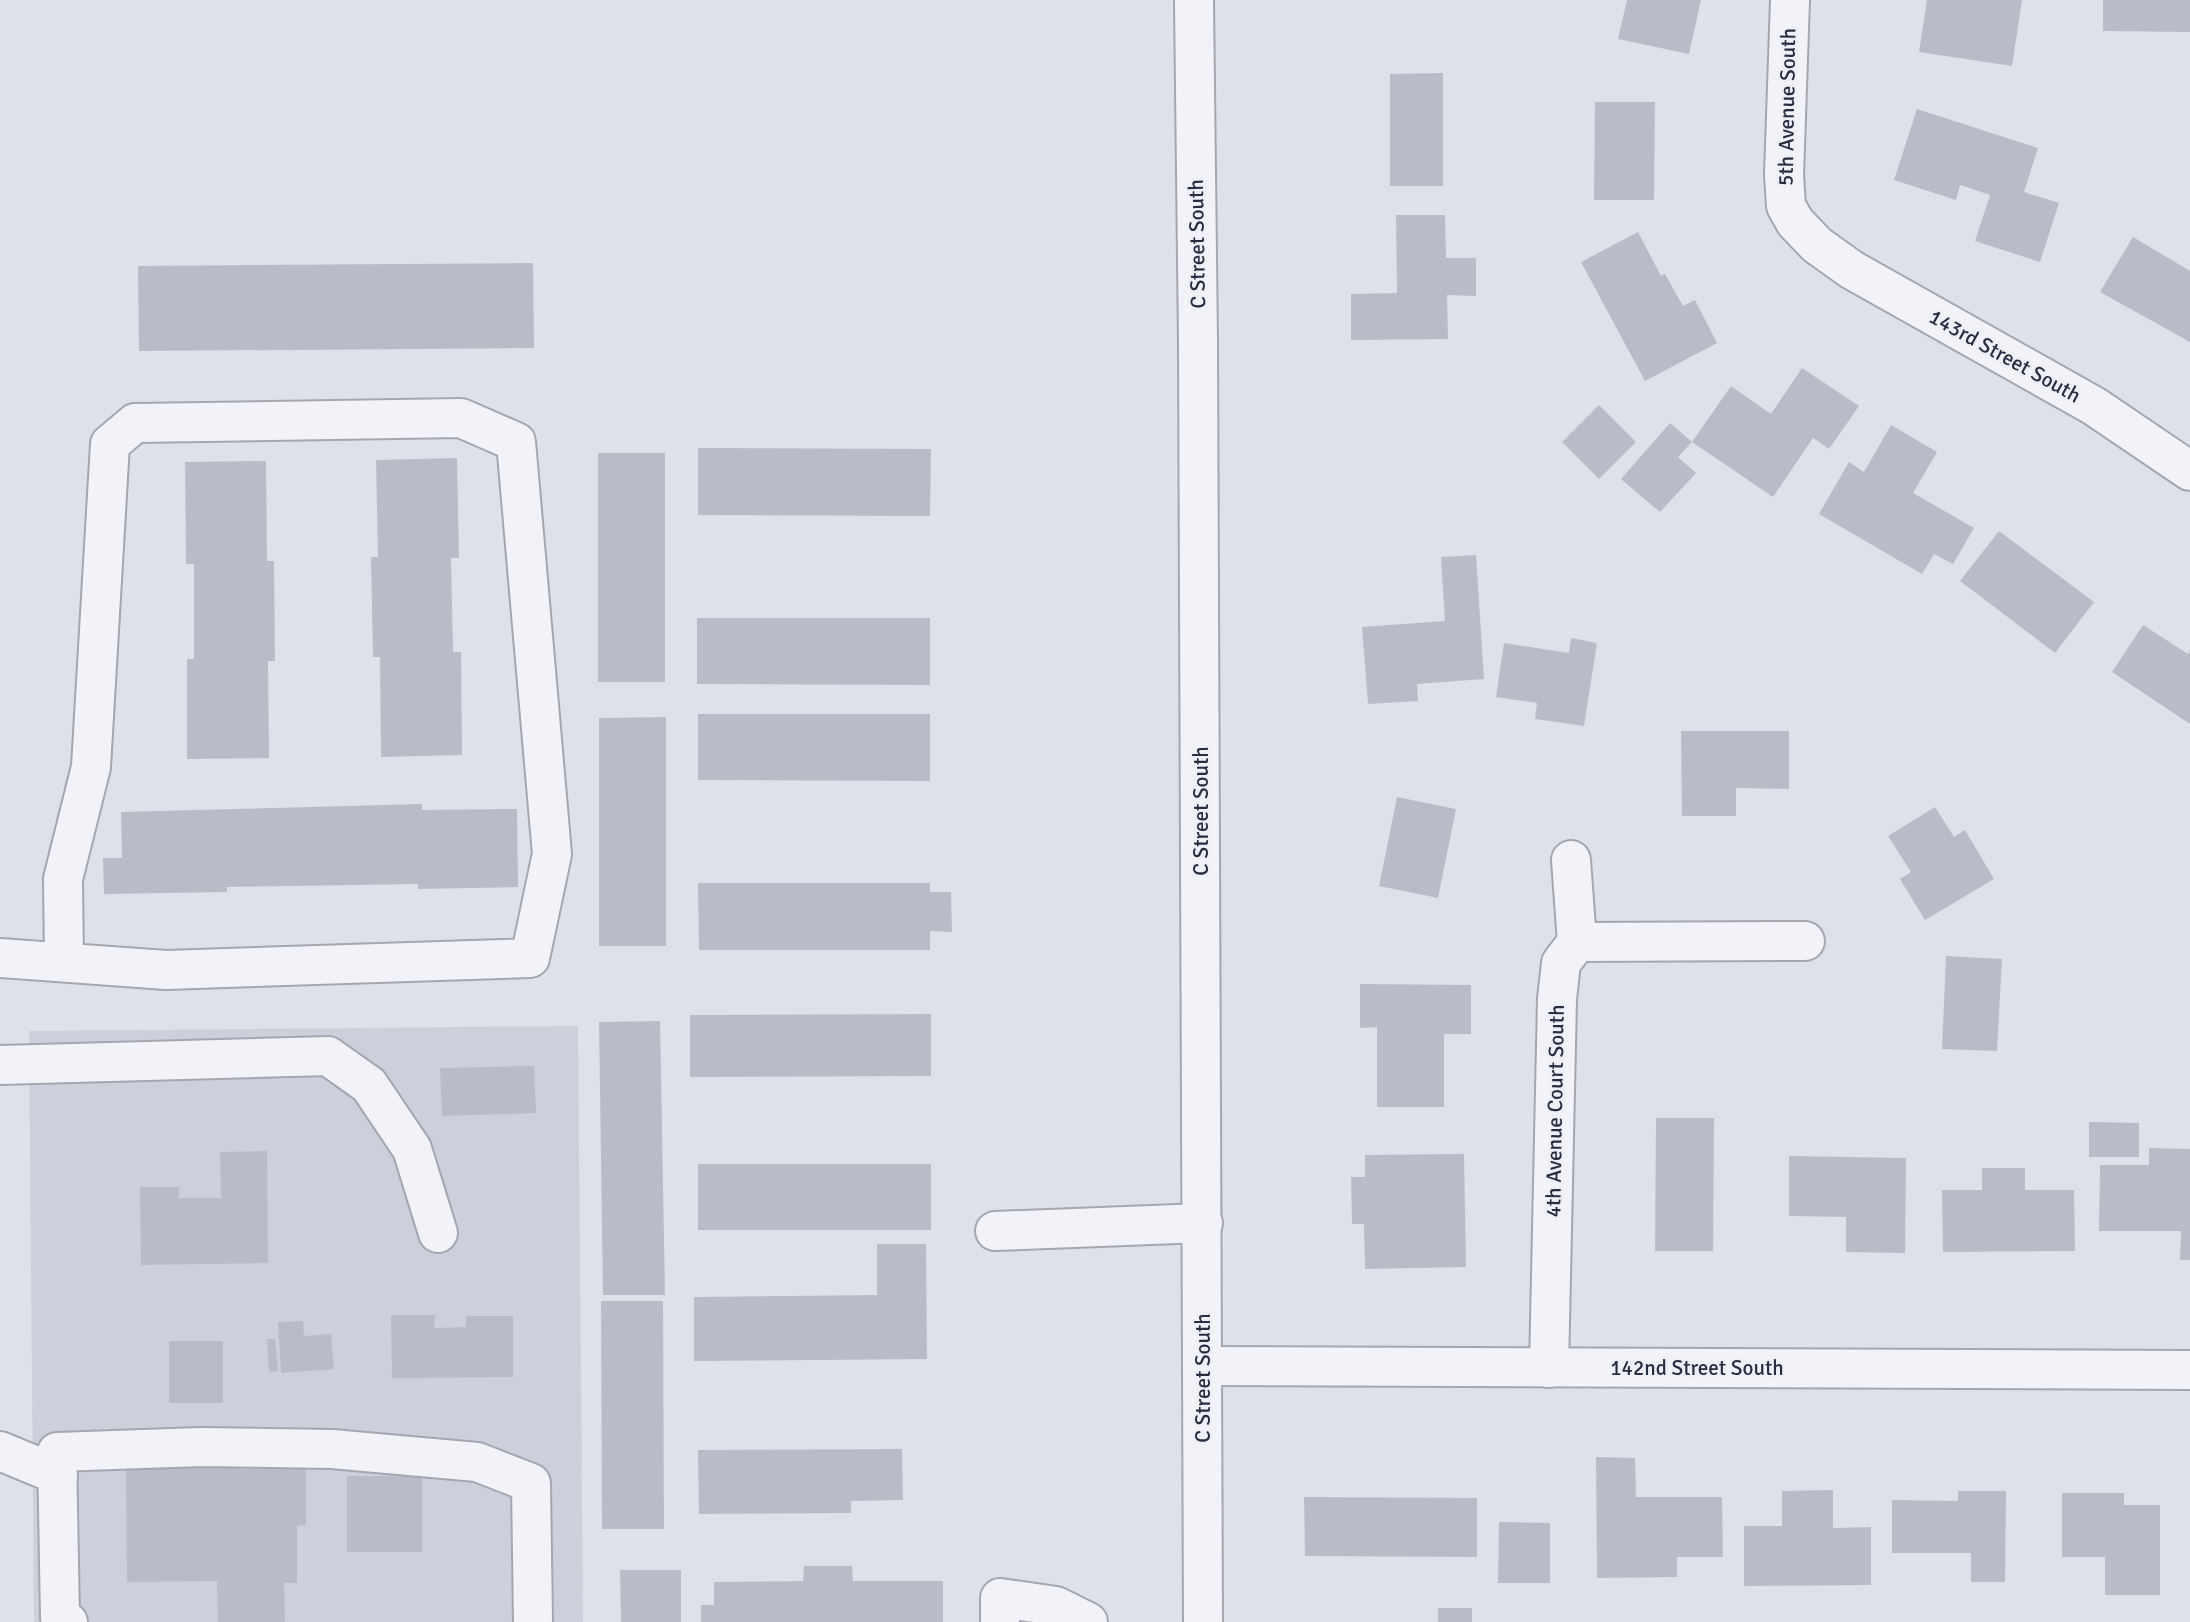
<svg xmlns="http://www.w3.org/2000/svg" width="2190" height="1622" viewBox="0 0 2190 1622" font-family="Signika,sans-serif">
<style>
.built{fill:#cdd0da}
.building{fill:#b9bcc8}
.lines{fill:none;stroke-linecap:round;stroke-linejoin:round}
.minor-casing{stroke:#a4a7b2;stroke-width:42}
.minor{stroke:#f2f3f7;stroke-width:38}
.labels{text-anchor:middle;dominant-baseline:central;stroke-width:6;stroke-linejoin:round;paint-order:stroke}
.street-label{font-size:21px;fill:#282c40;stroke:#eef0f6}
</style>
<rect width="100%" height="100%" fill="#dfe1e8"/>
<path class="built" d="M 578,1026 L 583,1622 L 34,1622 L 29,1031 Z"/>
<g class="building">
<path d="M 1627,0 L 1701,0 L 1689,54 L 1618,39 Z"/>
<path d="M 1927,0 L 2022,0 L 2012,66 L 1919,52 Z"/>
<path d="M 2103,0 L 2190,0 L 2190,32 L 2103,31 Z"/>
<path d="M 1443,73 L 1443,186 L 1390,186 L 1390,74 Z"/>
<path d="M 1595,102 L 1655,102 L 1654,200 L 1594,200 Z"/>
<path d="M 1917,109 L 2038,148 L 2024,192 L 2059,203 L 2040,262 L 1975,241 L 1990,195 L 1960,185 L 1956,200 L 1894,180 Z"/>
<path d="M 1396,215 L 1445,215 L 1446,258 L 1476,258 L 1476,296 L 1447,295 L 1448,339 L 1351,340 L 1351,294 L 1397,293 Z"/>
<path d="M 1638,232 L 1661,276 L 1665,274 L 1683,306 L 1695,300 L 1717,343 L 1645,381 L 1581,262 Z"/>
<path d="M 2133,237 L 2190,271 L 2190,342 L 2100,292 Z"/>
<path d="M 533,263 L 534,348 L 139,351 L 138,266 Z"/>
<path d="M 1802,368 L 1859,406 L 1829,449 L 1813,438 L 1773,497 L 1692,442 L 1731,386 L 1771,414 Z"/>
<path d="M 1599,405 L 1636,442 L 1599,479 L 1562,442 Z"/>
<path d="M 1670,423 L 1692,442 L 1678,457 L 1696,473 L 1660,512 L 1621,479 Z"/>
<path d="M 1891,425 L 1937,452 L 1913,493 L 1974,528 L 1953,564 L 1934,554 L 1922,574 L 1819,514 L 1849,462 L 1864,472 Z"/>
<path d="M 698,448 L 931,449 L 930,516 L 698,515 Z"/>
<rect x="598" y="453" width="67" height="229"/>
<path d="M 457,458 L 459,558 L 451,558 L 453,652 L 461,652 L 462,755 L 381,757 L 380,657 L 373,657 L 371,557 L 378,557 L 376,460 Z"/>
<path d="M 266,461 L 267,561 L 274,561 L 275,661 L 268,661 L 269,758 L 187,759 L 187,659 L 194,659 L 194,564 L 186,564 L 185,462 Z"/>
<path d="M 1999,531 L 2094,602 L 2055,653 L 1960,581 Z"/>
<path d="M 1476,555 L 1484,679 L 1417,684 L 1418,701 L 1368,704 L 1362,627 L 1445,621 L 1441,557 Z"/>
<path d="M 697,618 L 930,618 L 930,685 L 697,684 Z"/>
<path d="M 2143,625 L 2188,654 L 2190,651 L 2190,724 L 2112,672 Z"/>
<path d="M 1571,638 L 1597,643 L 1584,726 L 1535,719 L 1537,703 L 1496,697 L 1504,643 L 1569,653 Z"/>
<path d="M 698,714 L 930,714 L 930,781 L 698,780 Z"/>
<path d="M 666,717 L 666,946 L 599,946 L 599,718 Z"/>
<path d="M 1681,731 L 1789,731 L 1789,789 L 1736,788 L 1736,816 L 1682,816 Z"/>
<path d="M 1397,797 L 1456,809 L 1438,898 L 1379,886 Z"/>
<path d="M 422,804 L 422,810 L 517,809 L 518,887 L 418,889 L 418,884 L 227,887 L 227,892 L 104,894 L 103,858 L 122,858 L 121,812 Z"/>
<path d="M 1935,807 L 1954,837 L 1965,830 L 1994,879 L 1925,920 L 1900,879 L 1911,872 L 1888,836 Z"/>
<path d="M 698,883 L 930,883 L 930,892 L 951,892 L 952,932 L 930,931 L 930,950 L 699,950 Z"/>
<path d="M 1946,956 L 2002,959 L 1997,1051 L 1942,1049 Z"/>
<path d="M 1360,984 L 1471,985 L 1471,1034 L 1444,1034 L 1444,1107 L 1377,1107 L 1377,1027 L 1360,1028 Z"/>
<path d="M 931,1014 L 931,1076 L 690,1077 L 690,1015 Z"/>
<path d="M 660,1021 L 665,1295 L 603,1295 L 599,1022 Z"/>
<path d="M 534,1066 L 536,1113 L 442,1116 L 440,1068 Z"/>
<path d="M 1656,1118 L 1714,1118 L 1713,1251 L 1655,1251 Z"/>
<path d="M 2089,1122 L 2139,1123 L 2139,1157 L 2089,1157 Z"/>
<path d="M 2149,1148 L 2190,1149 L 2190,1260 L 2180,1260 L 2181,1231 L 2099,1231 L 2100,1165 L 2149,1165 Z"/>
<path d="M 267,1151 L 268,1263 L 141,1265 L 140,1187 L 179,1187 L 179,1198 L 221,1198 L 220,1152 Z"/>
<path d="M 1464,1154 L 1466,1267 L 1365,1269 L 1364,1224 L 1352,1224 L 1351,1177 L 1365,1177 L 1365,1155 Z"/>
<path d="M 1789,1156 L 1906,1158 L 1905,1253 L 1846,1252 L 1846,1217 L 1789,1216 Z"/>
<rect x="698" y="1164" width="233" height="66"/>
<path d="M 1982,1168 L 2025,1168 L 2025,1190 L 2074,1190 L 2075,1251 L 1943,1252 L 1942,1190 L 1982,1190 Z"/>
<path d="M 877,1244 L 926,1244 L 927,1359 L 694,1361 L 694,1297 L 877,1295 Z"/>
<path d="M 601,1301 L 663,1301 L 664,1529 L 602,1529 Z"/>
<path d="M 391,1315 L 435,1315 L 434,1328 L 466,1327 L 466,1316 L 513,1316 L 513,1377 L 392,1378 Z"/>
<path d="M 303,1321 L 304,1336 L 331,1334 L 334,1369 L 281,1373 L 278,1322 Z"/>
<path d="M 267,1339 L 275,1339 L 278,1371 L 269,1372 Z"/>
<rect x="169" y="1341" width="54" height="62"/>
<path d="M 902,1449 L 903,1500 L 851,1501 L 851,1513 L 699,1514 L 698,1450 Z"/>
<path d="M 1596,1457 L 1635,1458 L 1636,1497 L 1722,1497 L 1723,1557 L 1677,1557 L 1677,1577 L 1597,1578 Z"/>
<path d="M 240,1463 L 240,1469 L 306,1468 L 306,1525 L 297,1526 L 297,1583 L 284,1583 L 285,1622 L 218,1622 L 217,1581 L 127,1582 L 126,1464 Z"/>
<rect x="347" y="1476" width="75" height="76"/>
<path d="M 1833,1490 L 1833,1528 L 1871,1527 L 1871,1585 L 1744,1586 L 1744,1526 L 1782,1526 L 1782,1491 Z"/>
<path d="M 1958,1491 L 2006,1491 L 2005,1582 L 1971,1582 L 1971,1553 L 1892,1553 L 1892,1500 L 1958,1501 Z"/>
<path d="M 2062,1493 L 2124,1493 L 2124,1505 L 2160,1505 L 2160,1595 L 2105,1595 L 2105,1557 L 2062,1557 Z"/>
<path d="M 1304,1497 L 1477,1498 L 1477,1557 L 1305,1556 Z"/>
<path d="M 1499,1522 L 1550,1523 L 1550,1583 L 1498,1583 Z"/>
<path d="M 804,1566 L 852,1566 L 853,1581 L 943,1581 L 943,1622 L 701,1622 L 701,1605 L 714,1605 L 714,1582 L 803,1581 Z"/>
<path d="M 620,1570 L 681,1570 L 681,1622 L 621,1622 Z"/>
<rect x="1438" y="1608" width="34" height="14"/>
</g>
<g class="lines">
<defs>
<g id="minor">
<path d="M 1194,0 L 1198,343 L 1203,1622"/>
<path d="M 1790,0 L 1784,175 L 1786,206 L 1795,222 L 1817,245 L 1852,270 L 2094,406 L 2190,471"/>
<path d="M 1577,942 L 1805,941"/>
<path d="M 0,958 L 166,970 L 530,958 L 552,854 L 516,442 L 461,418 L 135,423 L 110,444 L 91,767 L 63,879 L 64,962"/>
<path d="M 0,1065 L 328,1056 L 369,1085 L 412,1149 L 438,1233"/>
<path d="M 995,1231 L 1203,1223"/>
<path d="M 1203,1366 L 2190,1370"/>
<path d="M 1549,1368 L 1557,999 L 1561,963 L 1577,942 L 1571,860"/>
<path d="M 0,1451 L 58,1475"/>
<path d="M 68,1622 L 60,1617 L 57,1452 L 201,1447 L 332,1449 L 477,1462 L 531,1483 L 533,1622"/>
<path d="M 1000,1622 L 1000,1598 L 1056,1606 L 1088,1622"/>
</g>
</defs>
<use href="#minor" class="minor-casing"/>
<use href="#minor" class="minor"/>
</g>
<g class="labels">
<g class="street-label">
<text transform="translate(1787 107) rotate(-89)">5th Avenue South</text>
<text transform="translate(1197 244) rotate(-91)">C Street South</text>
<text transform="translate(2005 356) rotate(29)">143rd Street South</text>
<text transform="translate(1201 811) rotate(-90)">C Street South</text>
<text transform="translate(1555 1111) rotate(-89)">4th Avenue Court South</text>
<text x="1697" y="1368">142nd Street South</text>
<text transform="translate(1203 1378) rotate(-90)">C Street South</text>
</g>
</g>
</svg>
